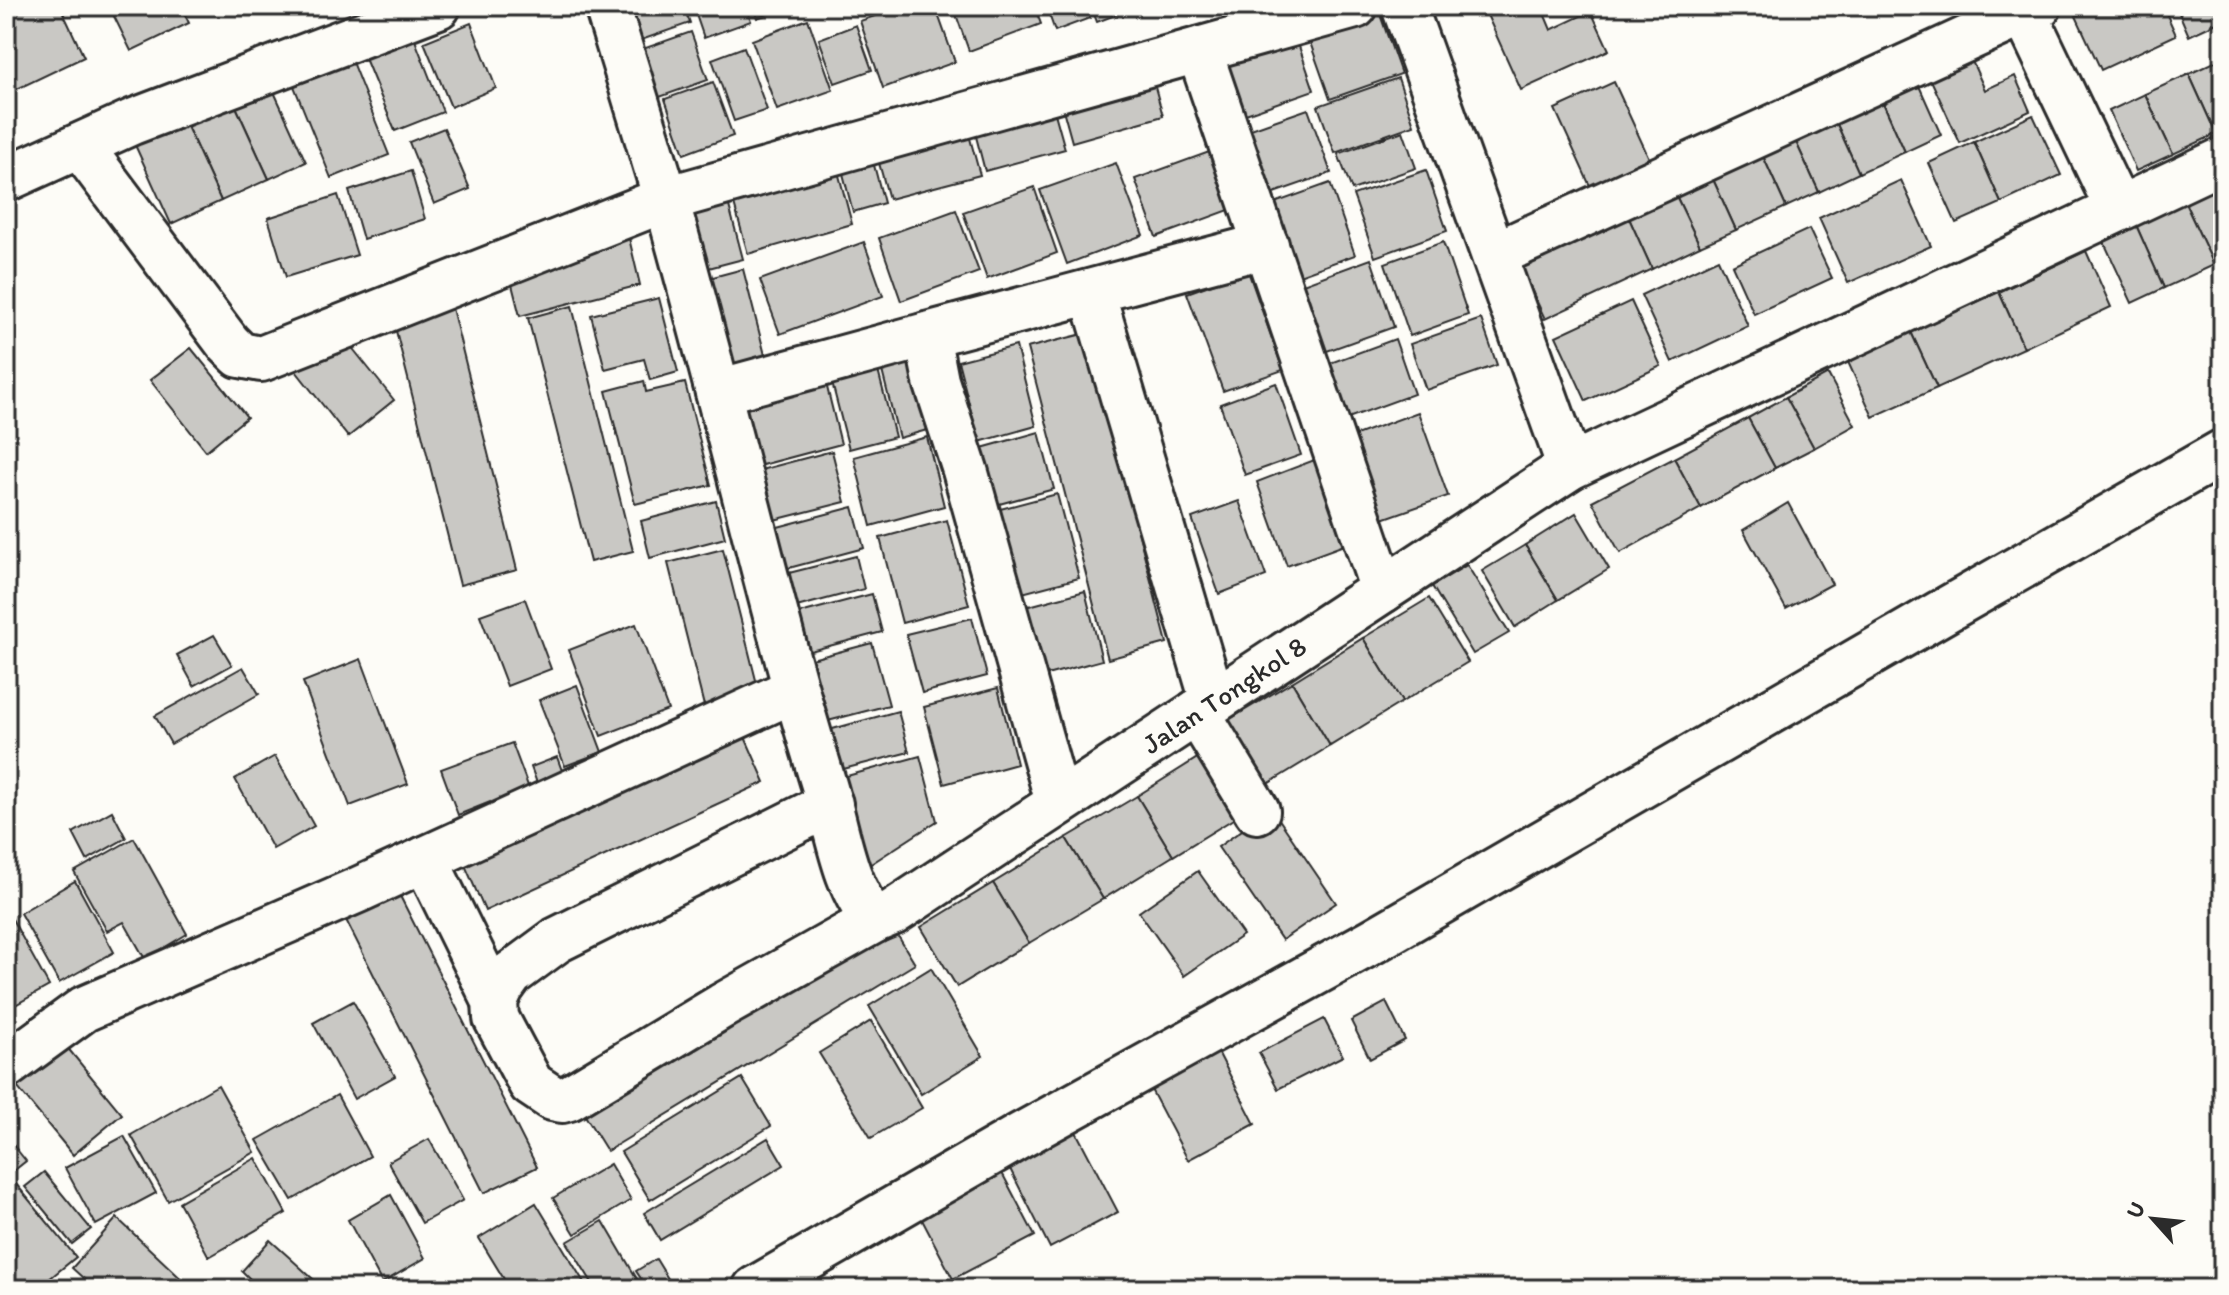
<svg xmlns="http://www.w3.org/2000/svg" width="2229" height="1295" viewBox="0 0 2229 1295" font-family="Itim,sans-serif">
<style>
.building{fill:#c9c8c4;stroke:#2b2b2b;stroke-width:2}
.lines{fill:none;stroke-linecap:round;stroke-linejoin:round}
.minor-casing{stroke:#2b2b2b;stroke-width:50}
.minor{stroke:#fdfcf7;stroke-width:44}
.labels{text-anchor:middle;dominant-baseline:central;stroke-width:6;stroke-linejoin:round;paint-order:stroke}
.street-label{font-size:28px;fill:#2b2b2b;stroke:#fdfcf7}
</style>
<rect width="100%" height="100%" fill="#fdfcf7"/>
<filter id="ink" filterUnits="userSpaceOnUse"><feTurbulence type="fractalNoise" baseFrequency=".0125" numOctaves="2"/><feDisplacementMap in="SourceGraphic" scale="16" xChannelSelector="R" yChannelSelector="G"/><feConvolveMatrix kernelMatrix="1 2 1 2 8 2 1 2 1" color-interpolation-filters="sRGB"/></filter>
<g filter="url(#ink)">
<g class="building">
<path d="M 6,6 L 60,6 L 84,57 L 13,91 L 6,76 Z"/>
<path d="M 109,6 L 181,6 L 189,23 L 131,51 Z"/>
<path d="M 616,6 L 684,6 L 690,23 L 630,44 Z"/>
<path d="M 693,6 L 746,6 L 751,21 L 704,38 Z"/>
<path d="M 753,6 L 791,6 L 757,18 Z"/>
<path d="M 904,6 L 935,6 L 955,62 L 883,88 L 860,21 Z"/>
<path d="M 953,6 L 1034,6 L 1041,24 L 969,51 Z"/>
<path d="M 1046,6 L 1086,6 L 1090,18 L 1055,31 Z"/>
<path d="M 1091,6 L 1139,6 L 1097,22 Z"/>
<path d="M 1377,6 L 1401,74 L 1330,99 L 1306,31 Z"/>
<path d="M 1483,6 L 1541,6 L 1551,30 L 1591,11 L 1609,50 L 1521,90 Z"/>
<path d="M 2098,6 L 2163,6 L 2176,35 L 2101,70 L 2076,16 Z"/>
<path d="M 2176,6 L 2223,6 L 2223,20 L 2189,36 Z"/>
<path d="M 808,19 L 833,90 L 777,110 L 752,40 Z"/>
<path d="M 471,23 L 496,88 L 451,107 L 424,42 Z"/>
<path d="M 856,25 L 872,70 L 835,83 L 819,39 Z"/>
<path d="M 1292,26 L 1314,90 L 1240,116 L 1218,53 Z"/>
<path d="M 691,32 L 708,80 L 654,99 L 637,51 Z"/>
<path d="M 413,35 L 443,112 L 395,131 L 364,56 Z"/>
<path d="M 744,47 L 767,110 L 734,121 L 712,59 Z"/>
<path d="M 1966,48 L 1985,90 L 2015,76 L 2030,111 L 1960,143 L 1925,67 Z"/>
<path d="M 2223,58 L 2223,131 L 2216,134 L 2189,74 Z"/>
<path d="M 352,62 L 389,155 L 331,178 L 294,86 Z"/>
<path d="M 1150,69 L 1163,116 L 1072,142 L 1059,95 Z"/>
<path d="M 1912,70 L 1941,135 L 1905,152 L 1876,87 Z"/>
<path d="M 2189,74 L 2216,134 L 2173,154 L 2145,94 Z"/>
<path d="M 1398,78 L 1414,125 L 1335,153 L 1318,106 Z"/>
<path d="M 713,82 L 733,136 L 684,154 L 665,99 Z"/>
<path d="M 1614,82 L 1649,158 L 1590,186 L 1555,109 Z"/>
<path d="M 270,83 L 306,162 L 269,179 L 233,100 Z"/>
<path d="M 1876,87 L 1905,152 L 1859,173 L 1830,109 Z"/>
<path d="M 2145,94 L 2173,154 L 2136,171 L 2109,111 Z"/>
<path d="M 1051,99 L 1065,149 L 985,171 L 972,121 Z"/>
<path d="M 233,100 L 269,179 L 221,201 L 185,122 Z"/>
<path d="M 1308,109 L 1331,173 L 1268,195 L 1245,131 Z"/>
<path d="M 1830,109 L 1859,173 L 1819,192 L 1789,127 Z"/>
<path d="M 2033,115 L 2061,175 L 2001,203 L 1974,142 Z"/>
<path d="M 965,120 L 980,175 L 889,199 L 874,145 Z"/>
<path d="M 185,122 L 221,201 L 171,224 L 135,145 Z"/>
<path d="M 1789,127 L 1819,192 L 1786,207 L 1757,143 Z"/>
<path d="M 444,128 L 470,189 L 434,204 L 409,142 Z"/>
<path d="M 1403,131 L 1416,168 L 1352,190 L 1338,154 Z"/>
<path d="M 1974,142 L 2001,203 L 1956,223 L 1929,163 Z"/>
<path d="M 1757,143 L 1786,207 L 1736,230 L 1707,166 Z"/>
<path d="M 870,150 L 884,203 L 853,212 L 839,158 Z"/>
<path d="M 1212,151 L 1232,209 L 1156,237 L 1135,179 Z"/>
<path d="M 1116,163 L 1143,235 L 1067,264 L 1040,190 Z"/>
<path d="M 836,164 L 852,224 L 748,254 L 731,193 Z"/>
<path d="M 1707,166 L 1736,230 L 1700,246 L 1670,183 Z"/>
<path d="M 1426,170 L 1447,231 L 1375,257 L 1353,195 Z"/>
<path d="M 411,171 L 425,219 L 363,239 L 349,191 Z"/>
<path d="M 1901,180 L 1931,246 L 1848,283 L 1819,218 Z"/>
<path d="M 1330,183 L 1355,255 L 1291,278 L 1266,206 Z"/>
<path d="M 1670,183 L 1700,246 L 1652,269 L 1623,205 Z"/>
<path d="M 2223,185 L 2223,261 L 2214,265 L 2185,203 Z"/>
<path d="M 1034,187 L 1057,253 L 987,279 L 963,212 Z"/>
<path d="M 338,195 L 357,255 L 286,277 L 268,218 Z"/>
<path d="M 728,202 L 743,259 L 701,270 L 686,214 Z"/>
<path d="M 2185,203 L 2214,265 L 2164,288 L 2136,225 Z"/>
<path d="M 1623,205 L 1652,269 L 1545,319 L 1515,255 Z"/>
<path d="M 956,210 L 979,272 L 901,301 L 879,238 Z"/>
<path d="M 2136,225 L 2164,288 L 2132,303 L 2103,240 Z"/>
<path d="M 1809,229 L 1832,278 L 1754,314 L 1732,265 Z"/>
<path d="M 629,238 L 640,285 L 520,316 L 508,269 Z"/>
<path d="M 864,242 L 883,296 L 780,334 L 760,280 Z"/>
<path d="M 1443,242 L 1468,315 L 1410,336 L 1385,263 Z"/>
<path d="M 2086,251 L 2111,307 L 2024,348 L 1999,292 Z"/>
<path d="M 1371,259 L 1394,327 L 1313,356 L 1289,289 Z"/>
<path d="M 1718,259 L 1748,326 L 1672,362 L 1641,295 Z"/>
<path d="M 743,269 L 766,359 L 721,370 L 698,281 Z"/>
<path d="M 1248,271 L 1283,370 L 1223,391 L 1187,293 Z"/>
<path d="M 1999,292 L 2024,348 L 1937,388 L 1911,332 Z"/>
<path d="M 449,296 L 517,570 L 460,585 L 391,311 Z"/>
<path d="M 659,298 L 678,372 L 650,380 L 644,359 L 605,369 L 591,315 Z"/>
<path d="M 1631,301 L 1661,366 L 1586,401 L 1556,336 Z"/>
<path d="M 572,306 L 633,551 L 590,562 L 528,318 Z"/>
<path d="M 1481,319 L 1497,365 L 1426,390 L 1410,344 Z"/>
<path d="M 1911,332 L 1937,388 L 1873,417 L 1848,362 Z"/>
<path d="M 1087,333 L 1167,643 L 1108,659 L 1027,348 Z"/>
<path d="M 342,335 L 394,400 L 348,437 L 296,371 Z"/>
<path d="M 1395,339 L 1414,394 L 1340,421 L 1322,366 Z"/>
<path d="M 920,340 L 941,426 L 899,438 L 877,351 Z"/>
<path d="M 1016,346 L 1036,426 L 979,442 L 958,361 Z"/>
<path d="M 191,348 L 247,417 L 206,451 L 150,380 Z"/>
<path d="M 875,359 L 895,437 L 849,449 L 829,371 Z"/>
<path d="M 1828,374 L 1855,425 L 1814,448 L 1786,397 Z"/>
<path d="M 825,379 L 841,444 L 743,470 L 727,406 Z"/>
<path d="M 644,381 L 646,392 L 685,383 L 711,485 L 635,504 L 606,391 Z"/>
<path d="M 1276,383 L 1301,455 L 1245,475 L 1220,404 Z"/>
<path d="M 1786,397 L 1814,448 L 1775,468 L 1748,418 Z"/>
<path d="M 1418,412 L 1448,496 L 1374,522 L 1345,439 Z"/>
<path d="M 1748,418 L 1775,468 L 1701,508 L 1674,458 Z"/>
<path d="M 1039,432 L 1054,489 L 992,506 L 978,449 Z"/>
<path d="M 927,437 L 944,506 L 871,526 L 854,457 Z"/>
<path d="M 832,451 L 845,502 L 766,522 L 753,472 Z"/>
<path d="M 1674,458 L 1701,508 L 1620,553 L 1592,501 Z"/>
<path d="M 1317,459 L 1347,544 L 1287,566 L 1257,482 Z"/>
<path d="M 1057,494 L 1079,578 L 1007,597 L 985,513 Z"/>
<path d="M 716,501 L 725,538 L 650,558 L 641,521 Z"/>
<path d="M 1239,501 L 1266,576 L 1219,594 L 1192,518 Z"/>
<path d="M 1788,503 L 1832,584 L 1786,609 L 1743,530 Z"/>
<path d="M 853,507 L 864,548 L 770,573 L 759,532 Z"/>
<path d="M 1576,513 L 1609,569 L 1558,600 L 1525,545 Z"/>
<path d="M 947,520 L 969,605 L 902,623 L 880,538 Z"/>
<path d="M 1525,545 L 1558,600 L 1515,627 L 1482,571 Z"/>
<path d="M 723,549 L 759,692 L 704,706 L 668,563 Z"/>
<path d="M 856,556 L 864,589 L 789,609 L 781,575 Z"/>
<path d="M 1467,565 L 1509,633 L 1473,654 L 1432,586 Z"/>
<path d="M 1085,591 L 1102,660 L 1032,679 L 1014,610 Z"/>
<path d="M 872,594 L 882,632 L 795,655 L 785,617 Z"/>
<path d="M 1429,598 L 1468,662 L 1402,702 L 1363,638 Z"/>
<path d="M 525,599 L 551,669 L 507,686 L 480,615 Z"/>
<path d="M 972,618 L 987,676 L 922,693 L 906,634 Z"/>
<path d="M 636,624 L 668,710 L 601,736 L 569,650 Z"/>
<path d="M 214,635 L 232,665 L 194,686 L 177,655 Z"/>
<path d="M 1363,638 L 1402,702 L 1330,746 L 1292,682 Z"/>
<path d="M 872,643 L 889,705 L 824,722 L 808,660 Z"/>
<path d="M 361,659 L 408,784 L 350,806 L 303,682 Z"/>
<path d="M 243,667 L 259,694 L 171,744 L 155,716 Z"/>
<path d="M 1292,682 L 1330,746 L 1266,785 L 1227,721 Z"/>
<path d="M 577,685 L 602,752 L 565,766 L 539,700 Z"/>
<path d="M 998,688 L 1017,764 L 944,784 L 924,707 Z"/>
<path d="M 898,711 L 909,752 L 828,773 L 818,733 Z"/>
<path d="M 741,728 L 765,782 L 485,911 L 461,856 Z"/>
<path d="M 512,743 L 534,802 L 495,816 L 490,802 L 458,815 L 441,769 Z"/>
<path d="M 1207,752 L 1243,813 L 1173,856 L 1137,796 Z"/>
<path d="M 275,756 L 314,826 L 273,849 L 235,779 Z"/>
<path d="M 920,756 L 937,821 L 857,873 L 836,779 Z"/>
<path d="M 557,757 L 569,790 L 543,799 L 531,767 Z"/>
<path d="M 1137,796 L 1173,856 L 1103,899 L 1066,838 Z"/>
<path d="M 1272,809 L 1336,903 L 1282,940 L 1218,847 Z"/>
<path d="M 112,811 L 126,838 L 87,860 L 73,833 Z"/>
<path d="M 134,838 L 187,934 L 145,959 L 124,922 L 107,931 L 74,872 Z"/>
<path d="M 1066,838 L 1103,899 L 1029,943 L 993,883 Z"/>
<path d="M 1198,871 L 1243,935 L 1184,976 L 1139,912 Z"/>
<path d="M 75,881 L 114,952 L 59,983 L 20,913 Z"/>
<path d="M 993,883 L 1029,943 L 957,987 L 921,927 Z"/>
<path d="M 398,892 L 537,1167 L 484,1193 L 345,918 Z"/>
<path d="M 6,908 L 49,986 L 6,1010 Z"/>
<path d="M 889,921 L 915,964 L 607,1151 L 581,1109 Z"/>
<path d="M 931,968 L 983,1056 L 921,1094 L 869,1006 Z"/>
<path d="M 353,1001 L 395,1076 L 354,1099 L 313,1023 Z"/>
<path d="M 1386,1002 L 1405,1040 L 1370,1059 L 1351,1021 Z"/>
<path d="M 1324,1019 L 1343,1056 L 1278,1089 L 1259,1053 Z"/>
<path d="M 871,1021 L 922,1108 L 871,1138 L 819,1053 Z"/>
<path d="M 66,1046 L 122,1114 L 73,1155 L 17,1087 Z"/>
<path d="M 1216,1048 L 1255,1124 L 1188,1160 L 1148,1084 Z"/>
<path d="M 742,1078 L 771,1126 L 650,1200 L 621,1152 Z"/>
<path d="M 218,1085 L 255,1152 L 168,1201 L 131,1135 Z"/>
<path d="M 337,1095 L 370,1156 L 292,1200 L 257,1140 Z"/>
<path d="M 1073,1126 L 1118,1212 L 1050,1248 L 1006,1161 Z"/>
<path d="M 6,1136 L 26,1161 L 6,1177 Z"/>
<path d="M 124,1136 L 156,1193 L 96,1225 L 65,1168 Z"/>
<path d="M 768,1138 L 784,1165 L 660,1240 L 644,1213 Z"/>
<path d="M 429,1139 L 463,1200 L 422,1223 L 388,1162 Z"/>
<path d="M 256,1158 L 286,1213 L 209,1257 L 179,1202 Z"/>
<path d="M 610,1164 L 631,1200 L 575,1234 L 553,1198 Z"/>
<path d="M 1001,1171 L 1035,1236 L 953,1279 L 919,1214 Z"/>
<path d="M 44,1172 L 91,1229 L 72,1244 L 25,1187 Z"/>
<path d="M 16,1184 L 76,1257 L 37,1289 L 18,1289 L 6,1275 L 6,1193 Z"/>
<path d="M 391,1195 L 425,1258 L 382,1283 L 348,1220 Z"/>
<path d="M 536,1203 L 588,1289 L 510,1289 L 479,1238 Z"/>
<path d="M 117,1218 L 192,1289 L 95,1289 L 72,1268 Z"/>
<path d="M 603,1221 L 637,1279 L 621,1289 L 596,1289 L 567,1242 Z"/>
<path d="M 270,1240 L 290,1258 L 324,1289 L 260,1289 L 242,1271 Z"/>
<path d="M 656,1259 L 670,1282 L 659,1289 L 648,1289 L 636,1271 Z"/>
</g>
<g class="lines">
<defs>
<g id="minor">
<path d="M 607,6 L 666,199 L 1355,6"/>
<path d="M 1404,6 L 1570,467"/>
<path d="M 2021,6 L 2118,209"/>
<path d="M 1199,50 L 1383,590"/>
<path d="M 80,146 L 228,343 L 240,355 L 261,359 L 666,199 C 684,263 701,328 718,392 C 753,524 784,656 824,785 C 837,827 844,888 875,920"/>
<path d="M 6,179 L 132,122 L 438,6"/>
<path d="M 1494,255 L 2039,6"/>
<path d="M 1092,292 L 1213,701"/>
<path d="M 718,392 L 927,335"/>
<path d="M 1197,712 L 1257,811"/>
<path d="M 1058,802 L 965,470 L 936,381 L 927,335 L 1266,245"/>
<path id="s1" d="M 830,804 L 557,940 L 511,974 L 501,988 L 495,1001 L 496,1018 L 531,1084 L 552,1098 L 562,1100 L 569,1098 L 722,1006 L 875,920 L 892,913 L 1570,467 L 2223,160"/>
<path d="M 425,859 L 495,1001"/>
<path d="M 6,1066 L 84,1009 L 360,889 L 794,690"/>
<path d="M 755,1289 L 1018,1137 L 1373,941 L 1951,607 L 2223,452"/>
</g>
</defs>
<use href="#minor" class="minor-casing"/>
<use href="#minor" class="minor"/>
</g>
</g>
<g class="labels">
<g class="street-label">
<text stroke="none"><textPath href="#s1" startOffset="1298">Jalan Tongkol 8</textPath></text>
</g>
</g>
<rect width="2229" height="1295" fill="none" stroke="#fdfcf7" stroke-width="32"/>
<rect x="16" y="16" width="2197" height="1263" fill="none" stroke="#2b2b2b" stroke-width="3" filter="url(#ink)"/>
<g transform="translate(2153 1219) rotate(297)" stroke="#fdfcf7" stroke-width="6" paint-order="stroke">
<path d="M0-6L14 30L0 20L-14 30Z" fill="#2b2b2b"/>
<text y="-12" font-size="22" font-weight="bold" text-anchor="middle" fill="#2b2b2b">U</text>
</g>
</svg>
